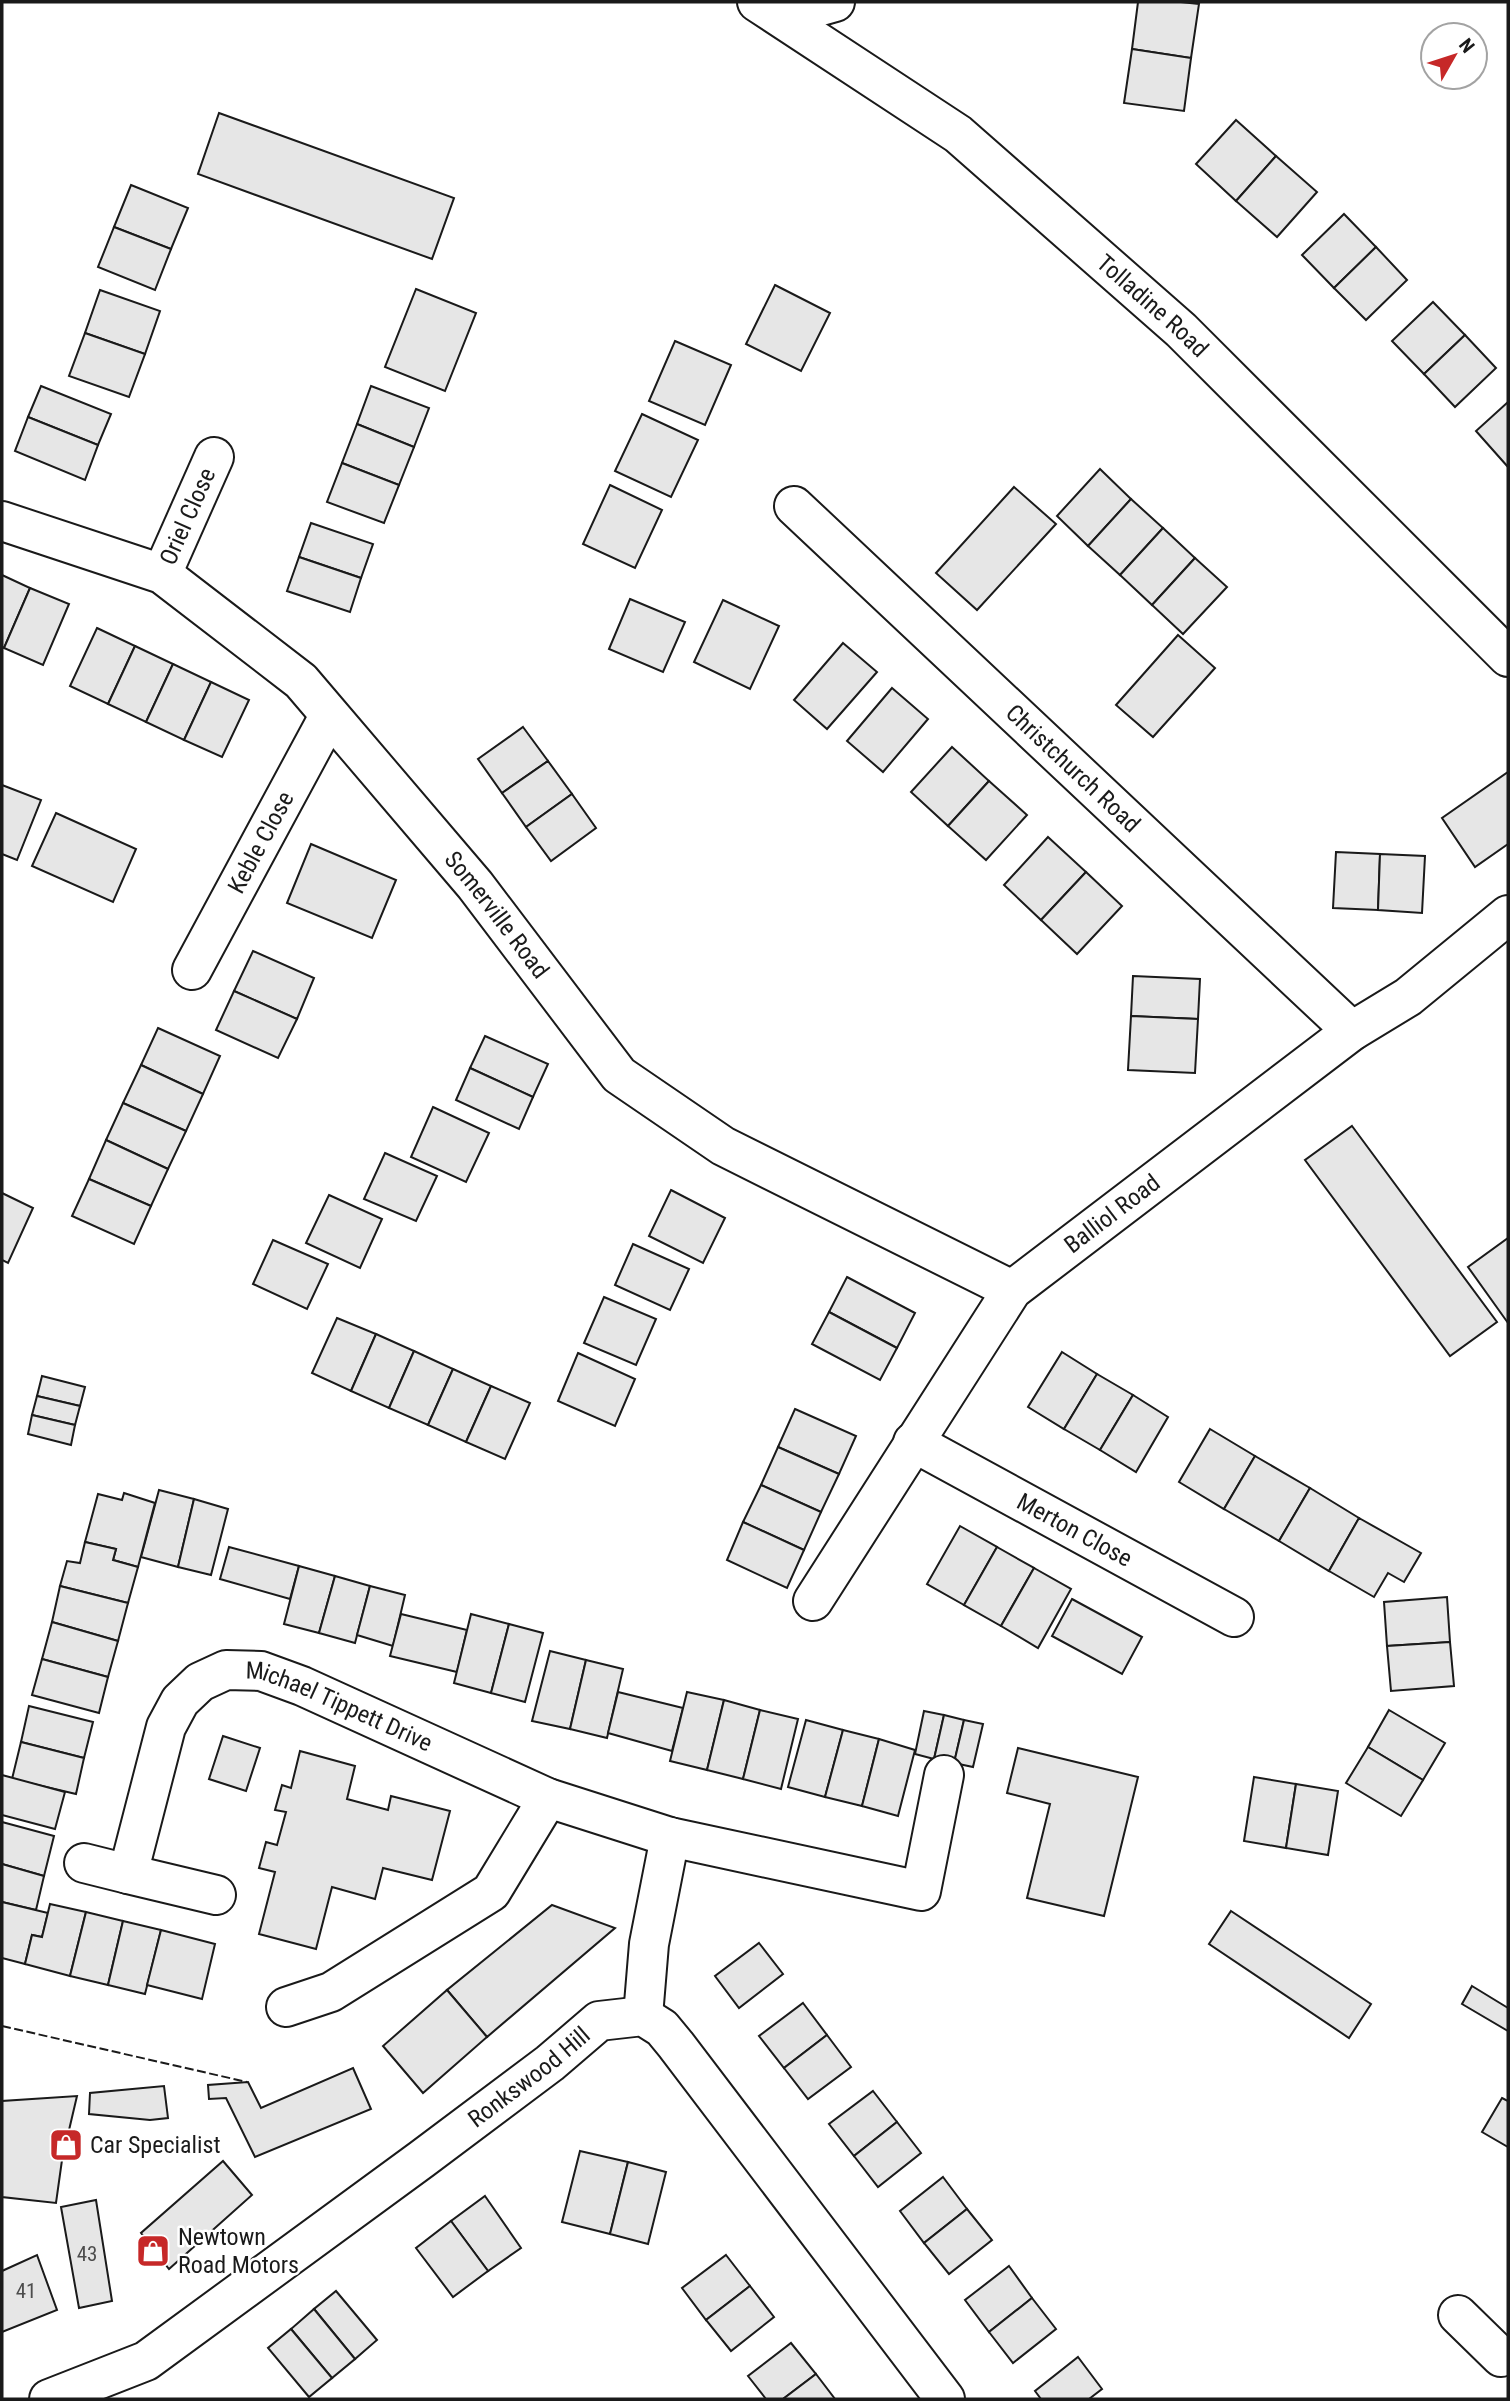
<svg xmlns="http://www.w3.org/2000/svg" width="1510" height="2401" viewBox="0 0 1510 2401" font-family="'Roboto Condensed',sans-serif">
<style>
.building{fill:#e6e6e6;stroke:#1a1a1a;stroke-width:2}
.lines{fill:none;stroke-linecap:round;stroke-linejoin:round}
.minor-casing{stroke:#1a1a1a;stroke-width:42}
.major-casing{stroke:#1a1a1a;stroke-width:42}
.minor{stroke:#fff;stroke-width:38}
.major{stroke:#fff;stroke-width:38}
.fence{stroke:#1a1a1a;stroke-width:2;stroke-dasharray:9 3.5;stroke-linecap:butt}
.labels{text-anchor:middle;dominant-baseline:central;stroke-width:5;stroke-linejoin:round;paint-order:stroke}
.number-label{font-size:21px;fill:#4d4d4d}
.street-label{font-size:24px;fill:#1a1a1a;stroke:#fff}
.poi-label{font-size:24px;fill:#1a1a1a;stroke:#fff;text-anchor:start}
</style>
<rect width="100%" height="100%" fill="#fff"/>
<g class="building">
<path d="M 1138,2 L 1181,2 L 1199,4 L 1191,58 L 1132,49 Z"/>
<path d="M 1132,49 L 1191,58 L 1184,111 L 1124,103 Z"/>
<path d="M 219,113 L 454,198 L 432,259 L 198,174 Z"/>
<path d="M 1236,120 L 1276,156 L 1236,201 L 1196,164 Z"/>
<path d="M 1276,156 L 1317,192 L 1277,237 L 1236,201 Z"/>
<path d="M 131,185 L 188,208 L 171,249 L 114,227 Z"/>
<path d="M 1344,214 L 1376,247 L 1334,288 L 1302,255 Z"/>
<path d="M 114,227 L 171,249 L 155,290 L 98,267 Z"/>
<path d="M 1376,247 L 1407,280 L 1366,320 L 1334,288 Z"/>
<path d="M 775,285 L 830,313 L 801,371 L 746,344 Z"/>
<path d="M 416,289 L 476,313 L 445,391 L 385,367 Z"/>
<path d="M 100,290 L 160,311 L 145,354 L 85,333 Z"/>
<path d="M 1433,302 L 1465,335 L 1424,374 L 1392,341 Z"/>
<path d="M 85,333 L 145,354 L 129,397 L 69,376 Z"/>
<path d="M 1465,335 L 1496,368 L 1455,407 L 1424,374 Z"/>
<path d="M 675,341 L 731,365 L 705,425 L 649,401 Z"/>
<path d="M 41,386 L 111,414 L 98,445 L 28,417 Z"/>
<path d="M 371,386 L 429,408 L 414,447 L 357,424 Z"/>
<path d="M 1508,402 L 1508,467 L 1476,431 Z"/>
<path d="M 642,414 L 698,440 L 671,497 L 615,471 Z"/>
<path d="M 28,417 L 98,445 L 85,480 L 15,451 Z"/>
<path d="M 357,424 L 414,447 L 399,485 L 342,463 Z"/>
<path d="M 342,463 L 399,485 L 384,523 L 327,502 Z"/>
<path d="M 1100,469 L 1131,499 L 1088,546 L 1057,516 Z"/>
<path d="M 610,485 L 662,510 L 635,568 L 583,544 Z"/>
<path d="M 1014,487 L 1056,524 L 977,610 L 936,573 Z"/>
<path d="M 1131,499 L 1163,528 L 1120,575 L 1088,546 Z"/>
<path d="M 311,523 L 373,544 L 361,578 L 299,557 Z"/>
<path d="M 1163,528 L 1195,558 L 1152,605 L 1120,575 Z"/>
<path d="M 299,557 L 361,578 L 350,612 L 287,591 Z"/>
<path d="M 1195,558 L 1227,587 L 1183,634 L 1152,605 Z"/>
<path d="M 2,575 L 30,588 L 4,648 L 2,647 Z"/>
<path d="M 30,588 L 69,604 L 43,665 L 4,648 Z"/>
<path d="M 630,599 L 685,622 L 663,672 L 609,649 Z"/>
<path d="M 723,600 L 779,626 L 750,689 L 694,662 Z"/>
<path d="M 97,628 L 135,646 L 108,704 L 70,686 Z"/>
<path d="M 1178,635 L 1215,668 L 1153,737 L 1116,705 Z"/>
<path d="M 843,643 L 877,672 L 827,729 L 794,700 Z"/>
<path d="M 135,646 L 173,664 L 146,722 L 108,704 Z"/>
<path d="M 173,664 L 211,682 L 184,740 L 146,722 Z"/>
<path d="M 211,682 L 249,700 L 222,757 L 184,740 Z"/>
<path d="M 892,688 L 928,719 L 883,772 L 847,741 Z"/>
<path d="M 523,727 L 548,761 L 502,793 L 478,759 Z"/>
<path d="M 952,747 L 989,781 L 948,826 L 911,792 Z"/>
<path d="M 548,761 L 572,794 L 526,827 L 502,793 Z"/>
<path d="M 1508,772 L 1508,844 L 1475,867 L 1442,818 Z"/>
<path d="M 989,781 L 1027,815 L 986,860 L 948,826 Z"/>
<path d="M 2,785 L 41,800 L 17,860 L 2,854 Z"/>
<path d="M 572,794 L 596,828 L 551,861 L 526,827 Z"/>
<path d="M 56,813 L 136,849 L 113,902 L 32,866 Z"/>
<path d="M 1048,837 L 1086,872 L 1041,920 L 1004,885 Z"/>
<path d="M 311,844 L 396,880 L 372,938 L 287,903 Z"/>
<path d="M 1336,852 L 1380,854 L 1378,910 L 1333,908 Z"/>
<path d="M 1380,854 L 1425,856 L 1422,913 L 1378,910 Z"/>
<path d="M 1086,872 L 1122,906 L 1077,954 L 1041,920 Z"/>
<path d="M 253,951 L 314,978 L 297,1019 L 234,991 Z"/>
<path d="M 1133,976 L 1200,979 L 1198,1019 L 1131,1016 Z"/>
<path d="M 234,991 L 297,1019 L 278,1058 L 216,1030 Z"/>
<path d="M 1131,1016 L 1198,1019 L 1195,1073 L 1128,1070 Z"/>
<path d="M 158,1028 L 220,1056 L 203,1094 L 141,1065 Z"/>
<path d="M 485,1036 L 548,1064 L 533,1097 L 470,1068 Z"/>
<path d="M 141,1065 L 203,1094 L 186,1131 L 123,1103 Z"/>
<path d="M 470,1068 L 533,1097 L 519,1129 L 456,1100 Z"/>
<path d="M 123,1103 L 186,1131 L 168,1169 L 106,1140 Z"/>
<path d="M 433,1107 L 489,1133 L 466,1182 L 411,1157 Z"/>
<path d="M 1352,1126 L 1497,1322 L 1450,1356 L 1305,1160 Z"/>
<path d="M 106,1140 L 168,1169 L 151,1206 L 89,1179 Z"/>
<path d="M 385,1153 L 437,1176 L 416,1221 L 364,1199 Z"/>
<path d="M 89,1179 L 151,1206 L 134,1244 L 72,1216 Z"/>
<path d="M 671,1190 L 725,1218 L 703,1263 L 649,1236 Z"/>
<path d="M 2,1193 L 33,1208 L 8,1263 L 2,1260 Z"/>
<path d="M 329,1195 L 382,1219 L 360,1268 L 306,1243 Z"/>
<path d="M 1508,1238 L 1508,1323 L 1468,1267 Z"/>
<path d="M 273,1240 L 328,1264 L 307,1309 L 253,1284 Z"/>
<path d="M 633,1244 L 689,1269 L 670,1310 L 615,1285 Z"/>
<path d="M 847,1277 L 915,1313 L 897,1348 L 829,1312 Z"/>
<path d="M 604,1297 L 656,1319 L 636,1365 L 584,1343 Z"/>
<path d="M 829,1312 L 897,1348 L 880,1380 L 812,1344 Z"/>
<path d="M 337,1318 L 376,1334 L 351,1391 L 312,1373 Z"/>
<path d="M 376,1334 L 414,1351 L 389,1408 L 351,1391 Z"/>
<path d="M 414,1351 L 453,1369 L 428,1425 L 389,1408 Z"/>
<path d="M 1062,1352 L 1097,1374 L 1064,1429 L 1028,1407 Z"/>
<path d="M 578,1353 L 635,1379 L 615,1426 L 558,1401 Z"/>
<path d="M 453,1369 L 491,1386 L 466,1442 L 428,1425 Z"/>
<path d="M 1097,1374 L 1133,1395 L 1100,1450 L 1064,1429 Z"/>
<path d="M 42,1376 L 85,1387 L 80,1406 L 37,1396 Z"/>
<path d="M 491,1386 L 530,1403 L 505,1459 L 466,1442 Z"/>
<path d="M 1133,1395 L 1168,1417 L 1136,1472 L 1100,1450 Z"/>
<path d="M 37,1396 L 80,1406 L 75,1425 L 32,1415 Z"/>
<path d="M 795,1409 L 856,1436 L 839,1474 L 778,1447 Z"/>
<path d="M 32,1415 L 75,1425 L 71,1445 L 28,1434 Z"/>
<path d="M 1210,1429 L 1255,1456 L 1224,1509 L 1179,1482 Z"/>
<path d="M 778,1447 L 839,1474 L 821,1512 L 761,1485 Z"/>
<path d="M 1255,1456 L 1310,1488 L 1279,1541 L 1224,1509 Z"/>
<path d="M 761,1485 L 821,1512 L 804,1550 L 743,1522 Z"/>
<path d="M 1310,1488 L 1359,1518 L 1329,1571 L 1279,1541 Z"/>
<path d="M 159,1490 L 194,1499 L 178,1567 L 141,1557 Z"/>
<path d="M 124,1493 L 155,1503 L 138,1567 L 113,1560 L 116,1549 L 85,1542 L 98,1494 L 122,1500 Z"/>
<path d="M 194,1499 L 228,1509 L 211,1575 L 178,1567 Z"/>
<path d="M 1359,1518 L 1421,1553 L 1404,1582 L 1388,1573 L 1374,1597 L 1329,1571 Z"/>
<path d="M 743,1522 L 804,1550 L 787,1588 L 727,1560 Z"/>
<path d="M 960,1526 L 997,1547 L 964,1605 L 927,1584 Z"/>
<path d="M 85,1542 L 116,1549 L 113,1560 L 138,1567 L 128,1603 L 60,1586 L 67,1561 L 80,1563 Z"/>
<path d="M 229,1547 L 299,1566 L 290,1599 L 220,1579 Z"/>
<path d="M 997,1547 L 1034,1568 L 1001,1626 L 964,1605 Z"/>
<path d="M 299,1566 L 335,1576 L 319,1633 L 284,1624 Z"/>
<path d="M 1034,1568 L 1071,1589 L 1038,1648 L 1001,1626 Z"/>
<path d="M 335,1576 L 370,1586 L 355,1643 L 319,1633 Z"/>
<path d="M 60,1586 L 128,1603 L 118,1641 L 52,1622 Z"/>
<path d="M 370,1586 L 405,1595 L 393,1646 L 357,1635 Z"/>
<path d="M 1447,1597 L 1450,1642 L 1387,1646 L 1384,1602 Z"/>
<path d="M 1072,1599 L 1142,1637 L 1122,1674 L 1052,1636 Z"/>
<path d="M 401,1614 L 467,1630 L 457,1672 L 390,1656 Z"/>
<path d="M 471,1614 L 509,1624 L 491,1693 L 454,1683 Z"/>
<path d="M 52,1622 L 118,1641 L 108,1677 L 42,1659 Z"/>
<path d="M 509,1624 L 543,1633 L 525,1702 L 491,1693 Z"/>
<path d="M 1450,1642 L 1454,1686 L 1391,1691 L 1387,1646 Z"/>
<path d="M 550,1651 L 586,1660 L 570,1729 L 532,1721 Z"/>
<path d="M 42,1659 L 108,1677 L 99,1713 L 32,1695 Z"/>
<path d="M 586,1660 L 623,1669 L 607,1738 L 570,1729 Z"/>
<path d="M 618,1692 L 683,1708 L 672,1751 L 608,1733 Z"/>
<path d="M 687,1692 L 724,1700 L 707,1770 L 670,1761 Z"/>
<path d="M 724,1700 L 760,1710 L 743,1779 L 707,1770 Z"/>
<path d="M 29,1706 L 93,1722 L 84,1758 L 21,1742 Z"/>
<path d="M 760,1710 L 798,1719 L 781,1789 L 743,1779 Z"/>
<path d="M 1389,1710 L 1445,1743 L 1423,1780 L 1368,1747 Z"/>
<path d="M 924,1711 L 944,1715 L 934,1759 L 915,1754 Z"/>
<path d="M 944,1715 L 964,1720 L 954,1763 L 934,1759 Z"/>
<path d="M 806,1720 L 843,1730 L 825,1797 L 788,1787 Z"/>
<path d="M 964,1720 L 983,1724 L 973,1767 L 954,1763 Z"/>
<path d="M 843,1730 L 879,1739 L 862,1806 L 825,1797 Z"/>
<path d="M 223,1736 L 260,1748 L 246,1791 L 209,1779 Z"/>
<path d="M 879,1739 L 915,1750 L 898,1816 L 862,1806 Z"/>
<path d="M 21,1742 L 84,1758 L 76,1794 L 12,1779 Z"/>
<path d="M 1368,1747 L 1423,1780 L 1401,1816 L 1346,1783 Z"/>
<path d="M 1018,1748 L 1138,1777 L 1104,1916 L 1027,1898 L 1050,1804 L 1007,1793 Z"/>
<path d="M 300,1751 L 355,1766 L 347,1799 L 388,1810 L 391,1796 L 450,1811 L 432,1880 L 383,1868 L 375,1899 L 332,1887 L 316,1949 L 259,1934 L 275,1872 L 259,1868 L 266,1842 L 277,1845 L 286,1812 L 275,1810 L 282,1785 L 291,1788 Z"/>
<path d="M 2,1775 L 65,1792 L 55,1829 L 2,1815 Z"/>
<path d="M 1254,1777 L 1296,1784 L 1286,1848 L 1244,1841 Z"/>
<path d="M 1296,1784 L 1338,1791 L 1328,1855 L 1286,1848 Z"/>
<path d="M 2,1822 L 54,1836 L 44,1876 L 2,1864 Z"/>
<path d="M 2,1864 L 44,1876 L 36,1910 L 2,1902 Z"/>
<path d="M 2,1902 L 48,1913 L 42,1937 L 32,1935 L 25,1964 L 2,1958 Z"/>
<path d="M 50,1904 L 86,1912 L 70,1976 L 25,1964 L 32,1935 L 42,1937 Z"/>
<path d="M 552,1905 L 615,1928 L 487,2037 L 447,1990 Z"/>
<path d="M 1231,1911 L 1371,2004 L 1349,2038 L 1209,1944 Z"/>
<path d="M 86,1912 L 123,1921 L 108,1985 L 70,1976 Z"/>
<path d="M 123,1921 L 161,1930 L 145,1994 L 108,1985 Z"/>
<path d="M 161,1930 L 215,1944 L 202,1999 L 147,1985 Z"/>
<path d="M 759,1943 L 783,1974 L 739,2008 L 715,1976 Z"/>
<path d="M 1472,1986 L 1508,2008 L 1508,2031 L 1462,2004 Z"/>
<path d="M 447,1990 L 487,2037 L 423,2093 L 383,2046 Z"/>
<path d="M 803,2003 L 827,2035 L 784,2068 L 759,2036 Z"/>
<path d="M 827,2035 L 851,2067 L 808,2099 L 784,2068 Z"/>
<path d="M 353,2068 L 371,2109 L 255,2157 L 226,2098 L 209,2099 L 208,2085 L 248,2082 L 261,2108 Z"/>
<path d="M 164,2086 L 168,2118 L 150,2120 L 89,2114 L 90,2093 Z"/>
<path d="M 873,2091 L 897,2122 L 854,2156 L 829,2124 Z"/>
<path d="M 77,2096 L 62,2160 L 56,2203 L 2,2197 L 2,2101 Z"/>
<path d="M 1502,2098 L 1508,2101 L 1508,2147 L 1482,2132 Z"/>
<path d="M 897,2122 L 921,2153 L 878,2187 L 854,2156 Z"/>
<path d="M 580,2151 L 628,2162 L 610,2234 L 562,2222 Z"/>
<path d="M 223,2161 L 252,2195 L 169,2269 L 141,2233 Z"/>
<path d="M 628,2162 L 666,2172 L 648,2244 L 610,2234 Z"/>
<path d="M 943,2177 L 967,2209 L 924,2243 L 900,2211 Z"/>
<path d="M 485,2196 L 521,2248 L 488,2271 L 451,2221 Z"/>
<path d="M 96,2200 L 112,2301 L 79,2308 L 61,2207 Z"/>
<path d="M 967,2209 L 992,2240 L 949,2274 L 924,2243 Z"/>
<path d="M 451,2221 L 488,2271 L 453,2297 L 416,2248 Z"/>
<path d="M 37,2255 L 57,2310 L 2,2332 L 2,2271 Z"/>
<path d="M 726,2255 L 750,2286 L 706,2320 L 682,2288 Z"/>
<path d="M 1009,2266 L 1032,2298 L 989,2332 L 965,2300 Z"/>
<path d="M 750,2286 L 774,2317 L 731,2351 L 706,2320 Z"/>
<path d="M 336,2291 L 377,2340 L 355,2359 L 314,2309 Z"/>
<path d="M 1032,2298 L 1056,2329 L 1013,2363 L 989,2332 Z"/>
<path d="M 314,2309 L 355,2359 L 332,2378 L 291,2329 Z"/>
<path d="M 291,2329 L 332,2378 L 309,2397 L 268,2348 Z"/>
<path d="M 791,2343 L 816,2374 L 783,2399 L 766,2399 L 748,2376 Z"/>
<path d="M 1078,2357 L 1102,2389 L 1089,2399 L 1041,2399 L 1035,2391 Z"/>
<path d="M 816,2374 L 835,2399 L 783,2399 Z"/>
</g>
<g class="lines">
<defs>
<g id="minor">
<path d="M 782,17 L 835,2"/>
<path id="s1" d="M 794,506 L 1352,1031"/>
<path id="s2" d="M 2,521 L 162,574 L 301,681 L 475,885 L 619,1075 L 723,1146 L 1012,1290"/>
<path id="s3" d="M 162,574 L 214,457"/>
<path id="s4" d="M 192,970 L 329,716"/>
<path id="s5" d="M 913,1442 L 1234,1617"/>
<path id="s6" d="M 813,1601 L 1012,1290 L 1352,1031 L 1408,997 L 1508,915"/>
<path d="M 84,1863 L 128,1874"/>
<path id="s7" d="M 216,1895 L 128,1874 L 166,1727 L 180,1701 L 200,1682 L 226,1670 L 261,1671 L 302,1686 L 548,1798 L 670,1837 L 921,1891 L 944,1775"/>
<path d="M 286,2007 L 331,1992 L 491,1892 L 548,1798"/>
<path d="M 643,2016 L 649,1944 L 670,1837"/>
<path d="M 1458,2315 L 1501,2357"/>
<path id="s8" d="M 49,2399 L 146,2361 L 422,2159 L 550,2063 L 599,2021 L 643,2016 L 662,2028 L 676,2045 L 945,2399"/>
</g>
<g id="major">
<path id="s9" d="M 757,2 L 958,134 L 1181,330 L 1508,657"/>
</g>
</defs>
<use href="#minor" class="minor-casing"/>
<use href="#major" class="major-casing"/>
<use href="#minor" class="minor"/>
<use href="#major" class="major"/>
<path class="fence" d="M 2,2026 L 247,2082"/>
</g>
<defs>
<symbol id="shop-square" viewBox="-11 -11 22 22"><rect x="-9" y="-9" width="18" height="18" rx="4" fill="#c62828" stroke="#fff"/><path d="M-5-2.5h2.3a2.7 3.5 0 0 1 5.4 0H5L5.5 6h-11ZM-1.5-2.5h3a1.5 2.3 0 0 0-3 0Z" fill="#fff"/></symbol>
</defs>
<g fill-rule="evenodd">
<use href="#shop-square" x="47" y="2126" width="38" height="38"/>
<use href="#shop-square" x="134" y="2232" width="38" height="38"/>
</g>
<g class="labels">
<g class="number-label">
<text x="87" y="2254">43</text>
<text x="26" y="2291">41</text>
</g>
<g class="street-label">
<text stroke="none"><textPath href="#s9" startOffset="500">Tolladine Road</textPath></text>
<text stroke="none"><textPath href="#s3" startOffset="63">Oriel Close</textPath></text>
<text stroke="none"><textPath href="#s1" startOffset="383">Christchurch Road</textPath></text>
<text stroke="none"><textPath href="#s4" startOffset="145">Keble Close</textPath></text>
<text stroke="none"><textPath href="#s2" startOffset="649">Somerville Road</textPath></text>
<text stroke="none"><textPath href="#s6" startOffset="495">Balliol Road</textPath></text>
<text stroke="none"><textPath href="#s5" startOffset="184">Merton Close</textPath></text>
<text stroke="none"><textPath href="#s7" startOffset="448">Michael Tippett Drive</textPath></text>
<text stroke="none"><textPath href="#s8" startOffset="581">Ronkswood Hill</textPath></text>
</g>
<g class="poi-label">
<text x="90" y="2145">Car Specialist</text>
<text x="178" y="2237">Newtown<tspan x="178" dy="28">Road Motors</tspan></text>
</g>
</g>
<rect width="1510" height="2401" fill="none" stroke="#1a1a1a" stroke-width="7"/>
<g transform="translate(1454 56) rotate(51)"><circle r="33" fill="#ffffff" stroke="#a3a3a3" stroke-width="2"/>
<path d="M0-5L12 26L0 18L-12 26Z" fill="#c62828"/>
<text y="-10" font-size="19" font-weight="bold" text-anchor="middle" fill="#1a1a1a">N</text>
</g>
</svg>
